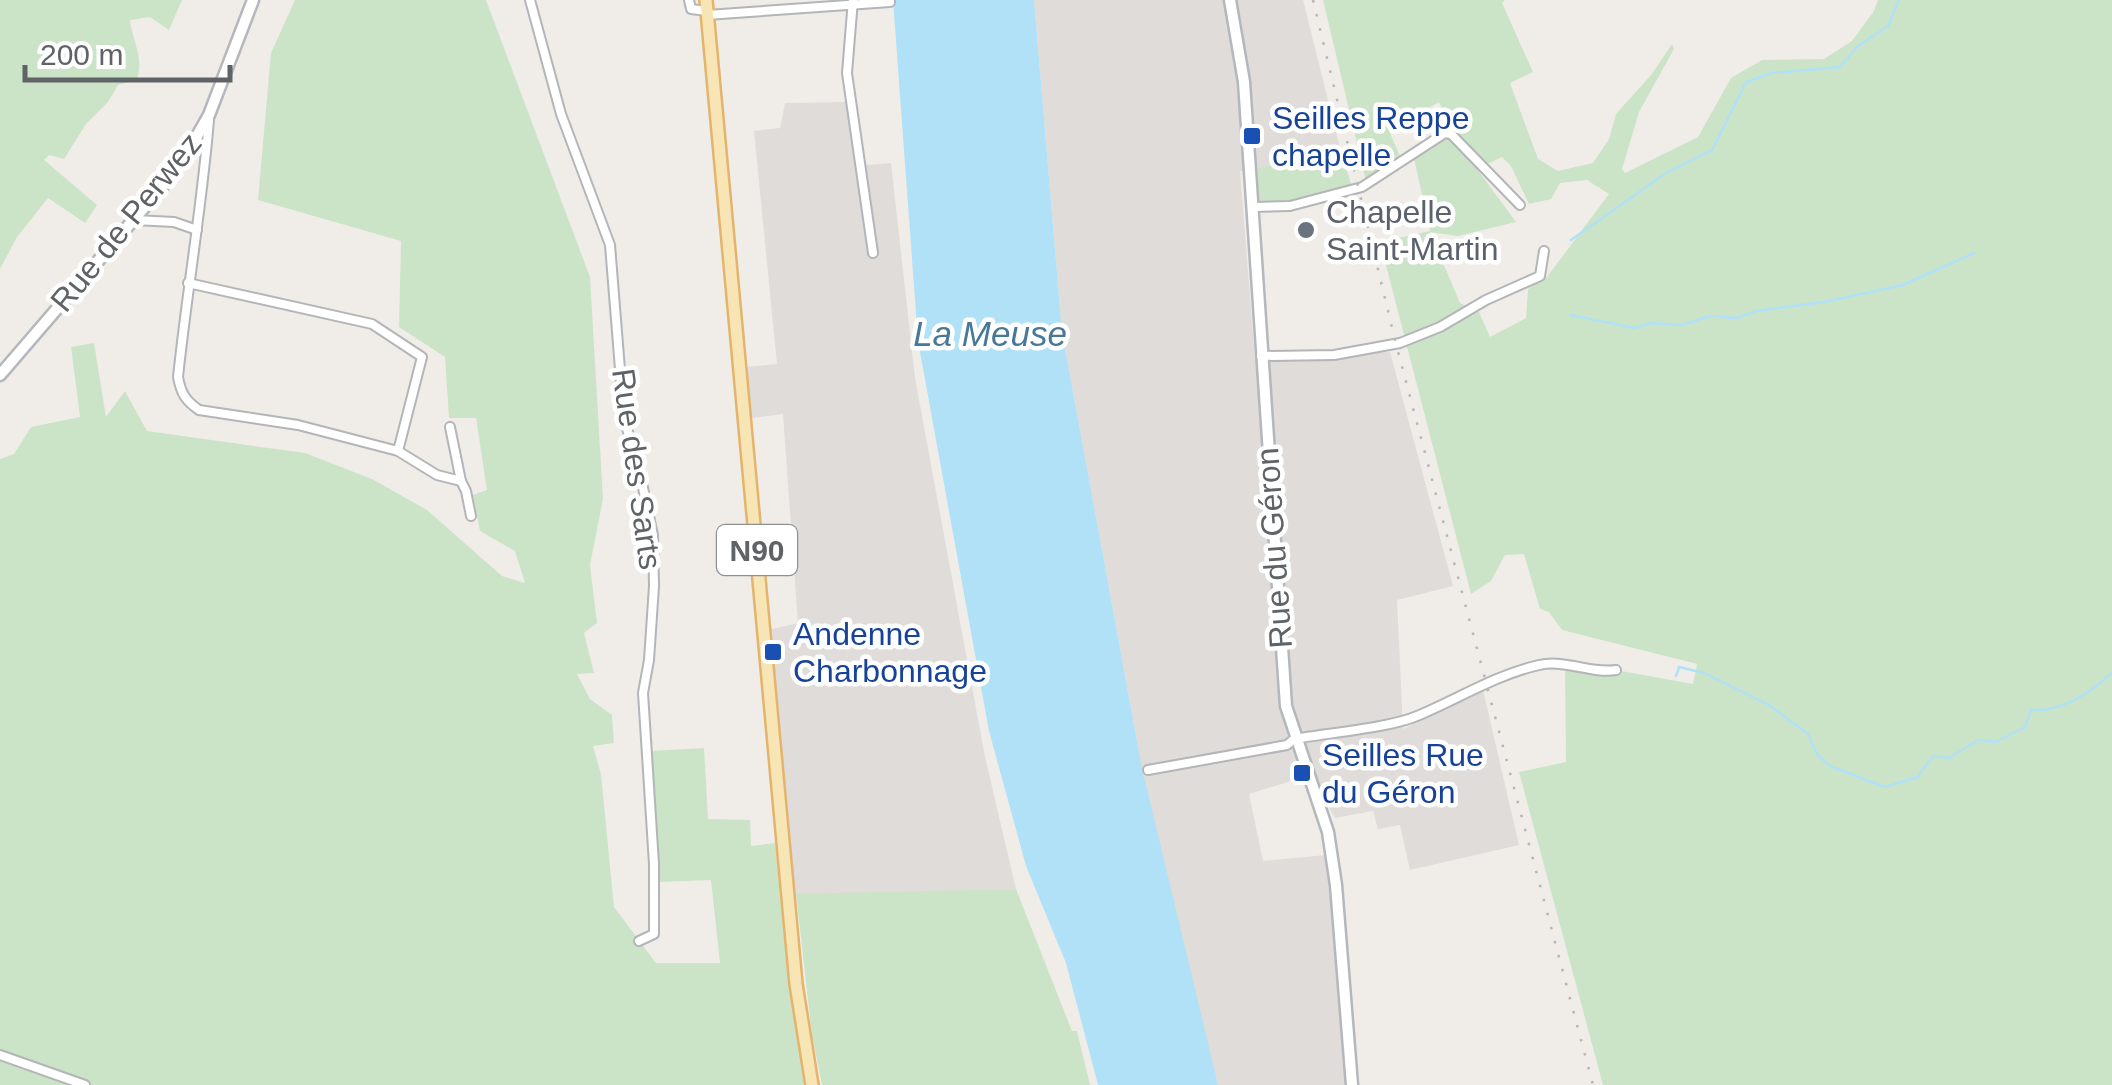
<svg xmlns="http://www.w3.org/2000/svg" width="2112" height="1085" viewBox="0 0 2112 1085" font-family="Helvetica,sans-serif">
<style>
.industrial{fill:#dfdcda}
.green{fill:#cbe4c7;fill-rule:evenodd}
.water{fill:#b0e1f7}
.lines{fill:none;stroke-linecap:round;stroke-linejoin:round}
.stream{stroke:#b0e1f7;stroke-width:2.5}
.street-casing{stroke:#b3b5b8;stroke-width:12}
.secondary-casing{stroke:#b4b7bb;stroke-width:15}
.primary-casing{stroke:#e5b46c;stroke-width:16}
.street{stroke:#fff;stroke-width:8}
.secondary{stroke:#fff;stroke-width:10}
.primary{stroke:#f8e5b5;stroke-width:11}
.rail{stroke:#b5b6b6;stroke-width:2.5;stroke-dasharray:2.5 12;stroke-linecap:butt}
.transit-dot{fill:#1a4fb4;stroke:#fff;stroke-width:4}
.worship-dot{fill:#6b7280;stroke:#fff;stroke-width:4}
.labels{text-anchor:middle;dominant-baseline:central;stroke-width:9;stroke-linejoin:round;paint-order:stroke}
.shield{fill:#fff;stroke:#8f9294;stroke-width:2.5}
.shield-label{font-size:30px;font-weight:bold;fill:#5f6366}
.transit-label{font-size:32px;fill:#164399;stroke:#fff;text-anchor:start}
.worship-label{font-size:32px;fill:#5b616d;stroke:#fff;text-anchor:start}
.street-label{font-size:32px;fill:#5f6366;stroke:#fff}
.water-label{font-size:35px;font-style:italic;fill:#477898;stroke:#fff}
</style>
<rect width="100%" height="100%" fill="#f0ede8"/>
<g class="industrial">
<path d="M 1034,0 L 1303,0 L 1341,152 L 1240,171 L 1255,360 L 1390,352 L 1453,586 L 1397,600 L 1403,729 L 1483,690 L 1519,845 L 1410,870 L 1400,825 L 1378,829 L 1373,811 L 1335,818 L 1310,775 L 1249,794 L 1263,861 L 1326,855 L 1347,1085 L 1215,1085 L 1142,768 L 1062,332 Z"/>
<path d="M 846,102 L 855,166 L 891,163 L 915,378 L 985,757 L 1016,889 L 787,896 L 764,631 L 798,623 L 783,414 L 751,418 L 745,367 L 777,364 L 754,131 L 780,128 L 785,103 Z"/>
</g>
<g class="green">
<path d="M 0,0 L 182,0 L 169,30 L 150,17 L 130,20 C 133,44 144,56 137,80 L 118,85 L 108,102 L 86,124 L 64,159 L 49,155 L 44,160 L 97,205 L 85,223 L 48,198 L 17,237 L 0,269 Z"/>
<path d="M 295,0 L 486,0 L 590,277 L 603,499 L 590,565 L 597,623 L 584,633 L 594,673 L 577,674 L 590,699 L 612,715 L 614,743 L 593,746 L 601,774 L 614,907 L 656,963 L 720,963 L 711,880 L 659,882 L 651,751 L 704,748 L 708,819 L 750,820 L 751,846 L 775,843 L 793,1012 L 808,1085 L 0,1085 L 0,459 L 14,454 L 31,427 L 80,417 L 71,347 L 94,343 L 106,417 L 125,391 L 147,431 L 305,453 L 372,479 L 427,510 L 502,576 L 525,583 L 515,551 L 480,531 L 473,495 L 487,490 L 476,418 L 449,418 L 445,357 L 399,327 L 401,241 L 258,200 L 271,53 Z"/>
<path d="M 1323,0 L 1505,0 L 1502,3 L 1533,72 L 1510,83 L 1538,159 L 1558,171 L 1593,163 L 1609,139 L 1616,114 L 1651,75 L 1672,44 L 1674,49 L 1639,112 L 1622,169 L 1625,173 L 1698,137 L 1731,78 L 1762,60 L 1824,59 L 1852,41 L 1874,11 L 1878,0 L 2112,0 L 2112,1085 L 1603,1085 L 1519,772 L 1566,762 L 1565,668 L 1616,670 L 1693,684 L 1697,664 L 1562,630 L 1549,612 L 1540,609 L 1524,554 L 1505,555 L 1491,581 L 1471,594 L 1380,242 L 1430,231 L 1413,154 L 1451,129 L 1439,102 L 1389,131 L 1400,156 L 1366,181 ZM 1502,157 L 1511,166 L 1529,204 L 1551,199 L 1560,183 L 1587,180 L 1609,194 L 1547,277 L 1528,289 L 1526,318 L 1490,337 L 1479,312 L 1460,303 L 1430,232 L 1458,236 L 1516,222 L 1477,169 Z"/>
<path d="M 1341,152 L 1353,190 L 1307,202 L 1258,207 L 1256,168 Z"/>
<path d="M 1016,889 L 1072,1031 L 1077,1031 L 1090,1085 L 822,1085 L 812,1035 L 796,894 Z"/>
</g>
<path class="water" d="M 893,0 L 1034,0 L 1062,332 L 1142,768 L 1218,1085 L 1098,1085 L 1066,963 L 1026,866 L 989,731 L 918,341 Z"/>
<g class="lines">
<g class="stream">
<path d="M 1571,240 L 1666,173 L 1712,150 L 1746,82 L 1772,73 L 1840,67 L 1858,46 L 1888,26 L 1899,0"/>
<path d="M 1571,315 L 1634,328 L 1652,323 L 1682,325 L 1709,316 L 1736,318 L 1756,311 L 1824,302 L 1903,285 L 1974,253"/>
<path d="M 1676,676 L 1679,667 L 1704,673 L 1769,705 L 1808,734 L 1817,754 L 1830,766 L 1885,787 L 1918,777 L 1933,756 L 1949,758 L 1978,740 L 1996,742 L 2025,727 L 2031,710 C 2063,712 2089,693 2112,673"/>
</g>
<defs>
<g id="street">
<path d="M 530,0 L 561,114 L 610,245 L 624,419 L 638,464 L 653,535 L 654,586 L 649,660 L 643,693 L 654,864 L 654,934 L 639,941"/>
<path d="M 689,0 L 691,9 L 707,11"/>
<path d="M 853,0 L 847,73 L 873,253"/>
<path d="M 707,15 L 890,2"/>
<path d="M 209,120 C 202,206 187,291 178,377 C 181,394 186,401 199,410 L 298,425 L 398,451 L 437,475 L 461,481 L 466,491 L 471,516"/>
<path d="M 1254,207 L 1290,206 L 1362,187 L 1445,133 L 1451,134 L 1520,205"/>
<path d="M 134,220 L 174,222 L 197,230"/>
<path d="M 188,283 L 372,324 L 422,357 L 398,451"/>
<path d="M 1261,356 L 1334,355 L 1400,343 L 1440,327 L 1486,300 L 1540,276 L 1544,251"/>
<path d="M 450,427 L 461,481"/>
<path d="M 1148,770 L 1287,745 L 1294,739 C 1327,733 1389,728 1417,716 C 1458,699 1495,675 1539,665 C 1566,659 1590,674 1616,670"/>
<path d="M 0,1055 L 85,1085"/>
</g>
<g id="secondary">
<path d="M 1230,0 L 1244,82 L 1286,706 L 1328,832 L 1336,885 L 1352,1085"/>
<path d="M 0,375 L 166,182 L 192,145 L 209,115 L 253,0"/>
</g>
<path id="primary" d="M 706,0 L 796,984 L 812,1085"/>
</defs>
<use href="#street" class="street-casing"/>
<use href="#secondary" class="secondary-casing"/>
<use href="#primary" class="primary-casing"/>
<use href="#street" class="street"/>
<use href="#secondary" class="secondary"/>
<use href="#primary" class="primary"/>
<path class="rail" d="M 1313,0 L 1396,344 L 1593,1085"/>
</g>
<g class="transit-dot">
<rect x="1242" y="126" width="20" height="20" rx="5"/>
<rect x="763" y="642" width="20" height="20" rx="5"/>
<rect x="1292" y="763" width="20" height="20" rx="5"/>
</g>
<circle class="worship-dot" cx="1306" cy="230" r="10"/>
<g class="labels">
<rect class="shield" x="717" y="525" width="80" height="50" rx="8"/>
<g class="shield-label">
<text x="757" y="550">N90</text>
</g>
<g class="transit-label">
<text x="1272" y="118">Seilles Reppe<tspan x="1272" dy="37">chapelle</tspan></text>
<text x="793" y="634">Andenne<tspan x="793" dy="37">Charbonnage</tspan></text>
<text x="1322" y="755">Seilles Rue<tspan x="1322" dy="37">du Géron</tspan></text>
</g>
<g class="worship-label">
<text x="1326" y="212">Chapelle<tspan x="1326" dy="37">Saint-Martin</tspan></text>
</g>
<g class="street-label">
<text transform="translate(126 222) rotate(-51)">Rue de Perwez</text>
<text transform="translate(637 469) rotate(82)">Rue des Sarts</text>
<text transform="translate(1274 548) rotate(-94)">Rue du Géron</text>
</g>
<g class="water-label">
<text x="990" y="333">La Meuse</text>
</g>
</g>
<path d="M25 65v15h205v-15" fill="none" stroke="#5f6366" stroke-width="5"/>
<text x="40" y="65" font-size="30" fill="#5f6366" stroke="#ffffff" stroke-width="8" paint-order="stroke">200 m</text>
</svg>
